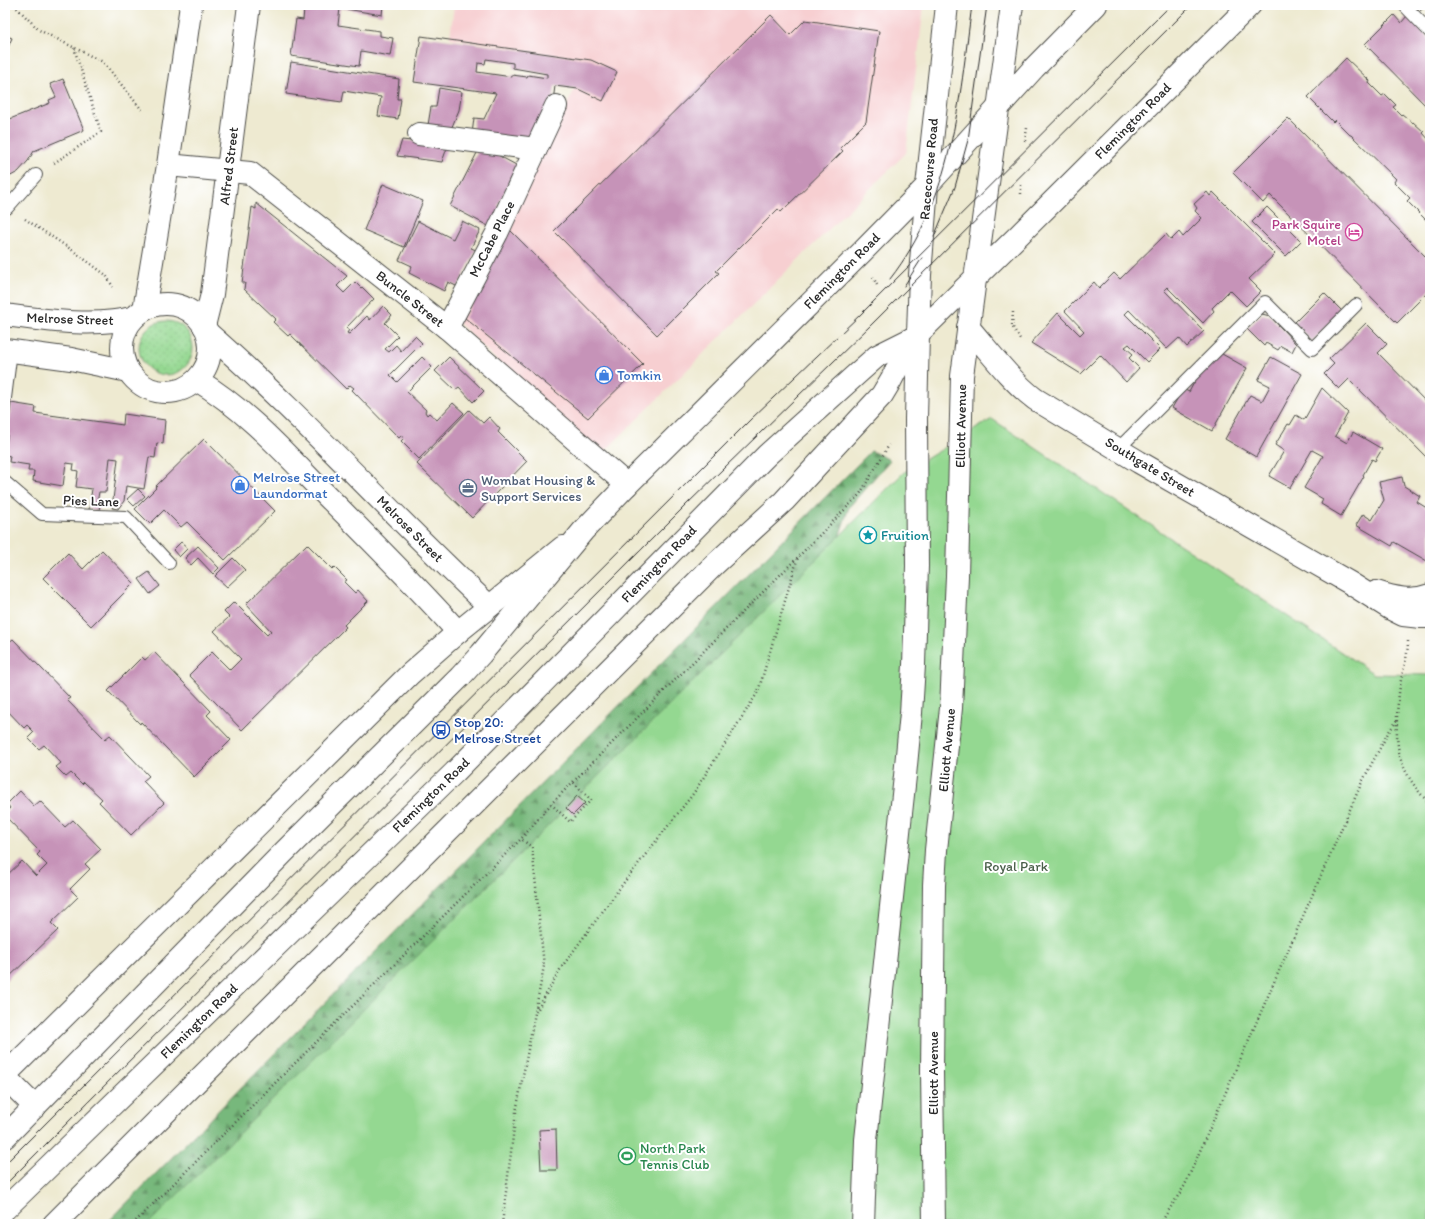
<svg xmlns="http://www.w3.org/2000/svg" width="1435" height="1229" viewBox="0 0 1435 1229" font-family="Itim,sans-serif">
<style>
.built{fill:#f7cfd1}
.grass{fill:url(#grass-dots);stroke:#60825e}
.forest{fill:url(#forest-firs);stroke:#517253}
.park{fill:#94d891;stroke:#60825e}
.building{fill:#c693b8;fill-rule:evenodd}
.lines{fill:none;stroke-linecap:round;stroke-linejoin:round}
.lane-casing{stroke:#484844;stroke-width:14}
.street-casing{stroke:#484844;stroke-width:24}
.primary-casing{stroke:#484844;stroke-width:24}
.highway-casing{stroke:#484844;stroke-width:24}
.path{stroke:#484844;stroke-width:2.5;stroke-dasharray:1 3;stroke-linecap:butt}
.lane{stroke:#fff;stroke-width:12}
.street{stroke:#fff;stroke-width:22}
.primary{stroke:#fff;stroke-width:22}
.highway{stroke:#fff;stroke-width:22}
.tram{stroke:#2b2b2b;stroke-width:1}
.labels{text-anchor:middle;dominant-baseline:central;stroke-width:4;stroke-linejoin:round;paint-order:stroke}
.street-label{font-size:14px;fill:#2b2b2b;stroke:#fff}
.hotel-label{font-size:14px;fill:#b23c85;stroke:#fff;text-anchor:end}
.shop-label{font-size:14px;fill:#366cbe;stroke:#fff;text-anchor:start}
.service-label{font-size:14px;fill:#4e5e75;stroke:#fff;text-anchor:start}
.culture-label{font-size:14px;fill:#0d838f;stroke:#fff;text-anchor:start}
.transit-label{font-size:14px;fill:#164399;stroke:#fff;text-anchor:start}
.park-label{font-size:14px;fill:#4a5f4a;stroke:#fff}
.leisure-label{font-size:14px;fill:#27864d;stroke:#fff;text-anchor:start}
</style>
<defs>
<pattern id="grass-dots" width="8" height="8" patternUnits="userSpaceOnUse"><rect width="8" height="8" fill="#94d891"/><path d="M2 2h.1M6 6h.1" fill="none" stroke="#80ba7d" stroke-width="1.8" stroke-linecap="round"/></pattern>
<pattern id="forest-firs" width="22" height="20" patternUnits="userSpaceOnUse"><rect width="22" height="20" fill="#77b87b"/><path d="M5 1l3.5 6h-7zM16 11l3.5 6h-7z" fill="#629665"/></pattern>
</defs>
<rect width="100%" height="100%" fill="#fff"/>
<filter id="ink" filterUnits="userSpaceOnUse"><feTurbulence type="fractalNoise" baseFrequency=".025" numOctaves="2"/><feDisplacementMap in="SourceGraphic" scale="8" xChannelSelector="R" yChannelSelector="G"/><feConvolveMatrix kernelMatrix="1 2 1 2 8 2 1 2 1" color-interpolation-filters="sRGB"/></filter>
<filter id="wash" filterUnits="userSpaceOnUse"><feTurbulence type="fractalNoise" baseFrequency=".012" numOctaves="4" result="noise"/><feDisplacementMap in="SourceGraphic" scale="16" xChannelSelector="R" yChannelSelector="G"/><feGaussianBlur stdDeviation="0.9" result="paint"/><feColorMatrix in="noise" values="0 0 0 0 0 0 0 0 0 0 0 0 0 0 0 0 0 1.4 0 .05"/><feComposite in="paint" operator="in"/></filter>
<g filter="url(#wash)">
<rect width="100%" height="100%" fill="#eeead1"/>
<path class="built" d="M 454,5 L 924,5 L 906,153 L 598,458 L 565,428 L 456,320 L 574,91 L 588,60 L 450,38 Z"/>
<circle class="grass" cx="166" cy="348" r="27"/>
<path class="forest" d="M 871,451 L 890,460 L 849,507 L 829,567 L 150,1224 L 106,1224 Z"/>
<path class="park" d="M 992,419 L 1374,674 L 1430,675 L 1430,1224 L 148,1224 L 903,473 Z"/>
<g id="blocks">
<g class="building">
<path d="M 292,5 L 383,5 L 382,15 L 340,8 L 338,25 L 380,31 L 380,36 L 393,38 L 390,56 L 361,51 L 359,66 L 291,56 L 296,19 L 303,20 L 304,9 L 292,7 Z"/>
<path d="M 1414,5 L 1427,5 L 1420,11 Z"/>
<path d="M 771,15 L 790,35 L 805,20 L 879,31 L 866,122 L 840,148 L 843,151 L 781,212 L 778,209 L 716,271 L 719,273 L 657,335 L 554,231 Z"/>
<path d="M 1394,15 L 1401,23 L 1407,16 L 1430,40 L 1430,110 L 1365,44 Z"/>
<path d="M 5,35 L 12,38 L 5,54 Z"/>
<path d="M 421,36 L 591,60 L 617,72 L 603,101 L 578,89 L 555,86 L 553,101 L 529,143 L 472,134 L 474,118 L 484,119 L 496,93 L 414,82 ZM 486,59 L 513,63 L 513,68 L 547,74 L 547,78 L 528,75 L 527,77 L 512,75 L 512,77 L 477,72 L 478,63 L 485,64 Z"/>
<path d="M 1346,58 L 1370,81 L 1369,83 L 1382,96 L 1385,94 L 1396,105 L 1393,107 L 1401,115 L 1402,114 L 1413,123 L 1413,122 L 1424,132 L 1423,133 L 1430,141 L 1430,224 L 1407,201 L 1410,198 L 1394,182 L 1396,179 L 1351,135 L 1350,135 L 1335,120 L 1333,122 L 1308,97 Z"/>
<path d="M 291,62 L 399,79 L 397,99 L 401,99 L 398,119 L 378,116 L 381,97 L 344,91 L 342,102 L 286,94 Z"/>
<path d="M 63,79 L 84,130 L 34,151 L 28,161 L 18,172 L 5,179 L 5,121 L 50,103 L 49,100 L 56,97 L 50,84 Z"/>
<path d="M 439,88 L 462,92 L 459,110 L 449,134 L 427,131 L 431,107 L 436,107 Z"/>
<path d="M 1288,118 L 1430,261 L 1430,290 L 1397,323 L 1270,195 L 1263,203 L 1233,173 Z"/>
<path d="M 402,140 L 448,145 L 442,162 L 397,156 Z"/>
<path d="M 478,151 L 490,151 L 518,166 L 498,206 L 504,209 L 494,229 L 450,206 Z"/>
<path d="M 383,184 L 423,201 L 404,247 L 364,230 Z"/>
<path d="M 1207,192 L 1210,196 L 1213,192 L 1275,254 L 1249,279 L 1261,291 L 1246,306 L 1230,290 L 1212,308 L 1214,311 L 1203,323 L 1167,287 L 1164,290 L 1204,331 L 1187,347 L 1179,338 L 1167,349 L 1129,310 L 1125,314 L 1160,349 L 1147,362 L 1129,344 L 1125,347 L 1133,354 L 1129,358 L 1139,368 L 1126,382 L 1100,355 L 1081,374 L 1031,343 L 1058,313 L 1080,335 L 1084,331 L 1065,311 L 1094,282 L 1099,288 L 1114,273 L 1120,279 L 1166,234 L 1171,240 L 1179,232 L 1183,237 L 1202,218 L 1195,211 L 1197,208 L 1194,204 Z"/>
<path d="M 256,203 L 347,276 L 337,286 L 344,293 L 355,282 L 361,288 L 362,287 L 374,299 L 346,328 L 349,330 L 347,333 L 349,334 L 367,316 L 370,320 L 383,306 L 392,315 L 385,323 L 398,336 L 385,349 L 389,352 L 396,345 L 401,351 L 415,336 L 422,343 L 390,375 L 397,382 L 422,357 L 432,367 L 407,392 L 426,410 L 425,412 L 427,415 L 429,413 L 437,420 L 453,403 L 464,413 L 419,459 L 401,441 L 404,438 L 401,436 L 399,438 L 352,390 L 354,388 L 350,385 L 346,389 L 290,334 L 288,336 L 273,322 L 276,319 L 244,289 L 245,283 L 242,283 L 252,207 L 256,209 Z"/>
<path d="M 1267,207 L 1301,241 L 1286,256 L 1252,222 Z"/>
<path d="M 418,221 L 453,239 L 462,221 L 480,230 L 471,248 L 476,250 L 458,287 L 448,282 L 444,291 L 409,273 L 412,266 L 399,260 Z"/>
<path d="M 509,229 L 643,364 L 588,418 L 465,318 Z"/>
<path d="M 1324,293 L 1342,311 L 1312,341 L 1294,323 Z"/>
<path d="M 1262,314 L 1270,316 L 1296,344 L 1292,352 L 1281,346 L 1278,350 L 1266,343 L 1264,346 L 1247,329 Z"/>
<path d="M 1366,323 L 1387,344 L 1378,353 L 1430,406 L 1430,461 L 1349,379 L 1339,389 L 1324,374 L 1334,364 L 1329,359 Z"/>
<path d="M 1222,354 L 1247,368 L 1212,431 L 1172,408 L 1183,389 L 1189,392 L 1200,372 L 1202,374 Z"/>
<path d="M 449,357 L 484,391 L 473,402 L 459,387 L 455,390 L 435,371 Z"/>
<path d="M 1271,357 L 1302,374 L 1256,457 L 1225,439 L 1250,395 L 1262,401 L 1270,386 L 1258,380 Z"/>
<path d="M 1322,388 L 1348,413 L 1335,436 L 1347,443 L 1353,432 L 1382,449 L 1375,461 L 1372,459 L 1363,475 L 1364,476 L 1341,516 L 1321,504 L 1323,499 L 1304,488 L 1323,456 L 1312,450 L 1290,488 L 1269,476 L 1284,451 L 1275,445 L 1288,424 L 1290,425 L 1296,415 L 1304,420 Z"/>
<path d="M 11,403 L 36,407 L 35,413 L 123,425 L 124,414 L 165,420 L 163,444 L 157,443 L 155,458 L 149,457 L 144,489 L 126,486 L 124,501 L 118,509 L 112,508 L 118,459 L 110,458 L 106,492 L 99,492 L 97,503 L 100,503 L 99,511 L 89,509 L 92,489 L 76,487 L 78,471 L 73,470 L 74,464 L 66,463 L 63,486 L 33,481 L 34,471 L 28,471 L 29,465 L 9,462 L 10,456 L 5,455 Z"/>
<path d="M 469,410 L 483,423 L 489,417 L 500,429 L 498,432 L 527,461 L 472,518 L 417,464 Z"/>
<path d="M 204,439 L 275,511 L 225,560 L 187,522 L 181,527 L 164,510 L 150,524 L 135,509 L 156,488 L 155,487 Z"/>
<path d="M 1402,477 L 1404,486 L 1420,496 L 1417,502 L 1430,510 L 1430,555 L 1427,561 L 1394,542 L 1392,546 L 1356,525 L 1363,514 L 1372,520 L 1384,500 L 1379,482 Z"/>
<path d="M 138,489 L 145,496 L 134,506 L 127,499 Z"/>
<path d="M 181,542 L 188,548 L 179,557 L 173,550 Z"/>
<path d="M 307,544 L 332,569 L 334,567 L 347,580 L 344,582 L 355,593 L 358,590 L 368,601 L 344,625 L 346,627 L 242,730 L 189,675 L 212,652 L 230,670 L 241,659 L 214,631 L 229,617 L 224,612 L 234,602 L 267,635 L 271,631 L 246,604 Z"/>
<path d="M 198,546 L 219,568 L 213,574 L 198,558 L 191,565 L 185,558 Z"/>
<path d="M 102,550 L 134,583 L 91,626 L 43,578 L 68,553 L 83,569 Z"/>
<path d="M 233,558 L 245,570 L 227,587 L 215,576 Z"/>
<path d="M 149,572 L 160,586 L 150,594 L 139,579 Z"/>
<path d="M 5,639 L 8,643 L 13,639 L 70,698 L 67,700 L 105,739 L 110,735 L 149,776 L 143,781 L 164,803 L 131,835 L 99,802 L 102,799 L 84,782 L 82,784 L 71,773 L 66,777 L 56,767 L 61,763 L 44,745 L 39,749 L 28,738 L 34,732 L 27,725 L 24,728 L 5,708 Z"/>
<path d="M 154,652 L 211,711 L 207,715 L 231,740 L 194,777 L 141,722 L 140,724 L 108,691 L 142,657 L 145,660 Z"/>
<path d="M 20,791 L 34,806 L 40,801 L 65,827 L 73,820 L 101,849 L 85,864 L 90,869 L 70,889 L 78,897 L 51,923 L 58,930 L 5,981 L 5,875 L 6,876 L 22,861 L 36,876 L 47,865 L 37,855 L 40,852 L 5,816 L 5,813 L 10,808 L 7,804 Z"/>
<path d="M 577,796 L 585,803 L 573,815 L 566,808 Z"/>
<path d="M 556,1129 L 557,1170 L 541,1170 L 539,1130 Z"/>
</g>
</g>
</g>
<g filter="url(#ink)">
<use href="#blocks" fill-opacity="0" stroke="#484844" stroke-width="1"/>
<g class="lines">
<defs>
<g id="lane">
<path d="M 1404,5 L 1430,32"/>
<path d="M 5,209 L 7,208 L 36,175"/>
<path d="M 5,398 L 11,351"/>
<path d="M 1118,449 L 1265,302 L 1312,349 L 1356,305"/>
<path d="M 5,482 L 42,514 L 126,517 L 169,563"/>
</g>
<g id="street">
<path d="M 419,134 L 536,149"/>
<path d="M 168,165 L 250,173 L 447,328 L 627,485"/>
<circle cx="166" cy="348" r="44"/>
<path d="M 144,310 L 168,165 L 191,5"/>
<path d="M 5,315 C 44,320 96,328 135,317"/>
<path d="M 204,326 L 212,294 L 249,5"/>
<path d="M 968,327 C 989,351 1010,380 1035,399 L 1139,462 L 1350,583 L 1391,609 L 1403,615 L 1421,617 L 1430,617"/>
<path d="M 447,328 L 497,233 L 556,106"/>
<path d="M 208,333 C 306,419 393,517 489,606"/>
<path d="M 5,350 L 71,359 L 128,371"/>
<path d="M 197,380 C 245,409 282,450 321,490 C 368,537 414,583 458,632"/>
<path d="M 1376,592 C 1394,598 1412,602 1430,595"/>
</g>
<g id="primary">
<path d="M 5,1075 L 410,674 L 458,632 L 563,547"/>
<path d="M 5,1077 L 35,1107"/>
<path d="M 54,1224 L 714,565 L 784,501 L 882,395 L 891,380 L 913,338"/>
</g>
<g id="highway">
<path d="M 5,1137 L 283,853 L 460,677 L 481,654 L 583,531 L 627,485 L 862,252 L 927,186 L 1034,68 L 1096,5"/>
<path d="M 5,1209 L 455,772 L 767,455 L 859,372 L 877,356 L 913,338 L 918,334 L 1019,235 L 1250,5"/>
<path d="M 863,1224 L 866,1140 L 905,776 L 911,713 L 914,665 L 917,566 L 916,419 L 918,334 L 920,275 L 927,186 L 947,5"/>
<path d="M 934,1224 L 932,1071 L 934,885 L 936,850 L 951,708 L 957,576 L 962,376 L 1012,5"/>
</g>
</defs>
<use href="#lane" class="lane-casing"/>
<use href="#street" class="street-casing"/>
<use href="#primary" class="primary-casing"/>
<use href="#highway" class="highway-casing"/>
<g class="path">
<path d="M 14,5 L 39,30 L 103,62 L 142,110"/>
<path d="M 1025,141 L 1027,128"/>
<path d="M 54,163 L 101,132 L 74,48"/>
<path d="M 1021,194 L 1021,184"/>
<path d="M 25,219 L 72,250 L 106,275 L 113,287"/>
<path d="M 873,277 L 877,285"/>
<path d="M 1013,312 L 1012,326 L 1020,339"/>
<path d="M 1408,641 C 1408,654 1404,667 1401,680 C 1397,703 1394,738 1401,760 C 1407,777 1418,792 1430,804"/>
<path d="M 551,804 L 570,822 L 591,800 L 573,782"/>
<path d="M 536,1012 L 561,968 L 628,877 L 693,794 L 758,692 L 798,557 L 860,494 L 889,445"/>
<path d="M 133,1224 L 521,839 L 551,804 L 798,557"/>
<path d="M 502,1224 L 516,1112 L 544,966 L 532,847 L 521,839"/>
<path d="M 1160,1224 L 1185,1185 L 1362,782 L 1388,733 L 1398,719"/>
</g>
<use href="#lane" class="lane"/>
<use href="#street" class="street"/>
<use href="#primary" class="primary"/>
<use href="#highway" class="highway"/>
<g class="tram">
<path d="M 934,237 L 955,187 L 968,140 L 987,5"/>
<path d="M 890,279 C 953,198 959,102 972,5"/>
<path d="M 904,286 L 922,258"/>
<path d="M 5,1164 L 751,419 L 861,314 L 1171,5"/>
<path d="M 5,1185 L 686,505 L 870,326 L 1192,5"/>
</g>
</g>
</g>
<defs>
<symbol id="hotel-ring" viewBox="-11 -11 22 22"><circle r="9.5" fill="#fff" stroke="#d1479c" stroke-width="1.5"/><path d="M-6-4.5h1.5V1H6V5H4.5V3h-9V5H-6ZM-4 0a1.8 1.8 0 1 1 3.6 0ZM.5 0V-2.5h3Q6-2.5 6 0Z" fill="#d1479c"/></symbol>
<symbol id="shop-ring" viewBox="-11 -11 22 22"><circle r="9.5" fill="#fff" stroke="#3f7fe0" stroke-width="1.5"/><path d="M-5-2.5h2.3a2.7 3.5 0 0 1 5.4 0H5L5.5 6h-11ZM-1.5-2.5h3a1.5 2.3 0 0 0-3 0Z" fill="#3f7fe0"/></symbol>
<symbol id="office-ring" viewBox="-11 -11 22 22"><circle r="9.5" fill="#fff" stroke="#5c6f8a" stroke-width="1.5"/><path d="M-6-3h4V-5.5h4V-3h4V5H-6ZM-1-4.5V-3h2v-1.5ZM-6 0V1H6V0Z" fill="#5c6f8a"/></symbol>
<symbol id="sight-ring" viewBox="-11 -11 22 22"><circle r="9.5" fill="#fff" stroke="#0f9aa8" stroke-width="1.5"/><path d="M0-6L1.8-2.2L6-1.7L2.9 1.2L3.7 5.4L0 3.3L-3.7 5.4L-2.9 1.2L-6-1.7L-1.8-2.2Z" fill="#0f9aa8"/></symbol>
<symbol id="bus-ring" viewBox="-11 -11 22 22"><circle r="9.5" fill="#fff" stroke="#1a4fb4" stroke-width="1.5"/><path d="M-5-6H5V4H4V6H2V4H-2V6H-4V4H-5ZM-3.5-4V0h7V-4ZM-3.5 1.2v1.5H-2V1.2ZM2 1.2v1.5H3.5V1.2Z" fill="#1a4fb4"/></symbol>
<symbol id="stadium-ring" viewBox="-11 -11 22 22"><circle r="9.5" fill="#fff" stroke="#2e9e5b" stroke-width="1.5"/><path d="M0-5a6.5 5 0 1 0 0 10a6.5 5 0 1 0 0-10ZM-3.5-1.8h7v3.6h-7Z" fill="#2e9e5b"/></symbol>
</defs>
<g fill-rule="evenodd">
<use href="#hotel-ring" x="1344" y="222" width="20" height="20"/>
<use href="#shop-ring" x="594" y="365" width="20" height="20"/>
<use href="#shop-ring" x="230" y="475" width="20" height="20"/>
<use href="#office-ring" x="458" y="478" width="20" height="20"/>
<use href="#sight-ring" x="858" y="525" width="20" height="20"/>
<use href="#bus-ring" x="431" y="720" width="20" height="20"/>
<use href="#stadium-ring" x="617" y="1146" width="20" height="20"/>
</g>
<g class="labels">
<g class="street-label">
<text transform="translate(1133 121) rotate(-45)">Flemington Road</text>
<text transform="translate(229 166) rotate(-83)">Alfred Street</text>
<text transform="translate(929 169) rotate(-85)">Racecourse Road</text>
<text transform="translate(492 239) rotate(-63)">McCabe Place</text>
<text transform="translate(842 271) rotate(-45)">Flemington Road</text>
<text transform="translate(410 299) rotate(38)">Buncle Street</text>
<text transform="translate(70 319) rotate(2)">Melrose Street</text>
<text transform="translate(961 426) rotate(-89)">Elliott Avenue</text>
<text transform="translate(1150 467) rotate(31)">Southgate Street</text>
<text transform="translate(91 501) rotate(2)">Pies Lane</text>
<text transform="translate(410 529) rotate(45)">Melrose Street</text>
<text transform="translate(659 564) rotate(-46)">Flemington Road</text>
<text transform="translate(947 750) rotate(-85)">Elliott Avenue</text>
<text transform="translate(431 795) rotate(-44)">Flemington Road</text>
<text transform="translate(199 1021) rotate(-44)">Flemington Road</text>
<text transform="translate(933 1073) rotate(-90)">Elliott Avenue</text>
</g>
<g class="hotel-label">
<text x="1341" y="224">Park Squire<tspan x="1341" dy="16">Motel</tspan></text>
</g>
<g class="shop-label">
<text x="617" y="375">Tomkin</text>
<text x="253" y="477">Melrose Street<tspan x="253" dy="16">Laundormat</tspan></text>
</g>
<g class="service-label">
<text x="481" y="480">Wombat Housing &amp;<tspan x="481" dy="16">Support Services</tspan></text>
</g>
<g class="culture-label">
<text x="881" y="535">Fruition</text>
</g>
<g class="transit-label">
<text x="454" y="722">Stop 20:<tspan x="454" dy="16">Melrose Street</tspan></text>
</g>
<g class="park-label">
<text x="1016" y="866">Royal Park</text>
</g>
<g class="leisure-label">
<text x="640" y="1148">North Park<tspan x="640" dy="16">Tennis Club</tspan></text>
</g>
</g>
<rect width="1435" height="1229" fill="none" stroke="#fff" stroke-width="20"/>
</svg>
